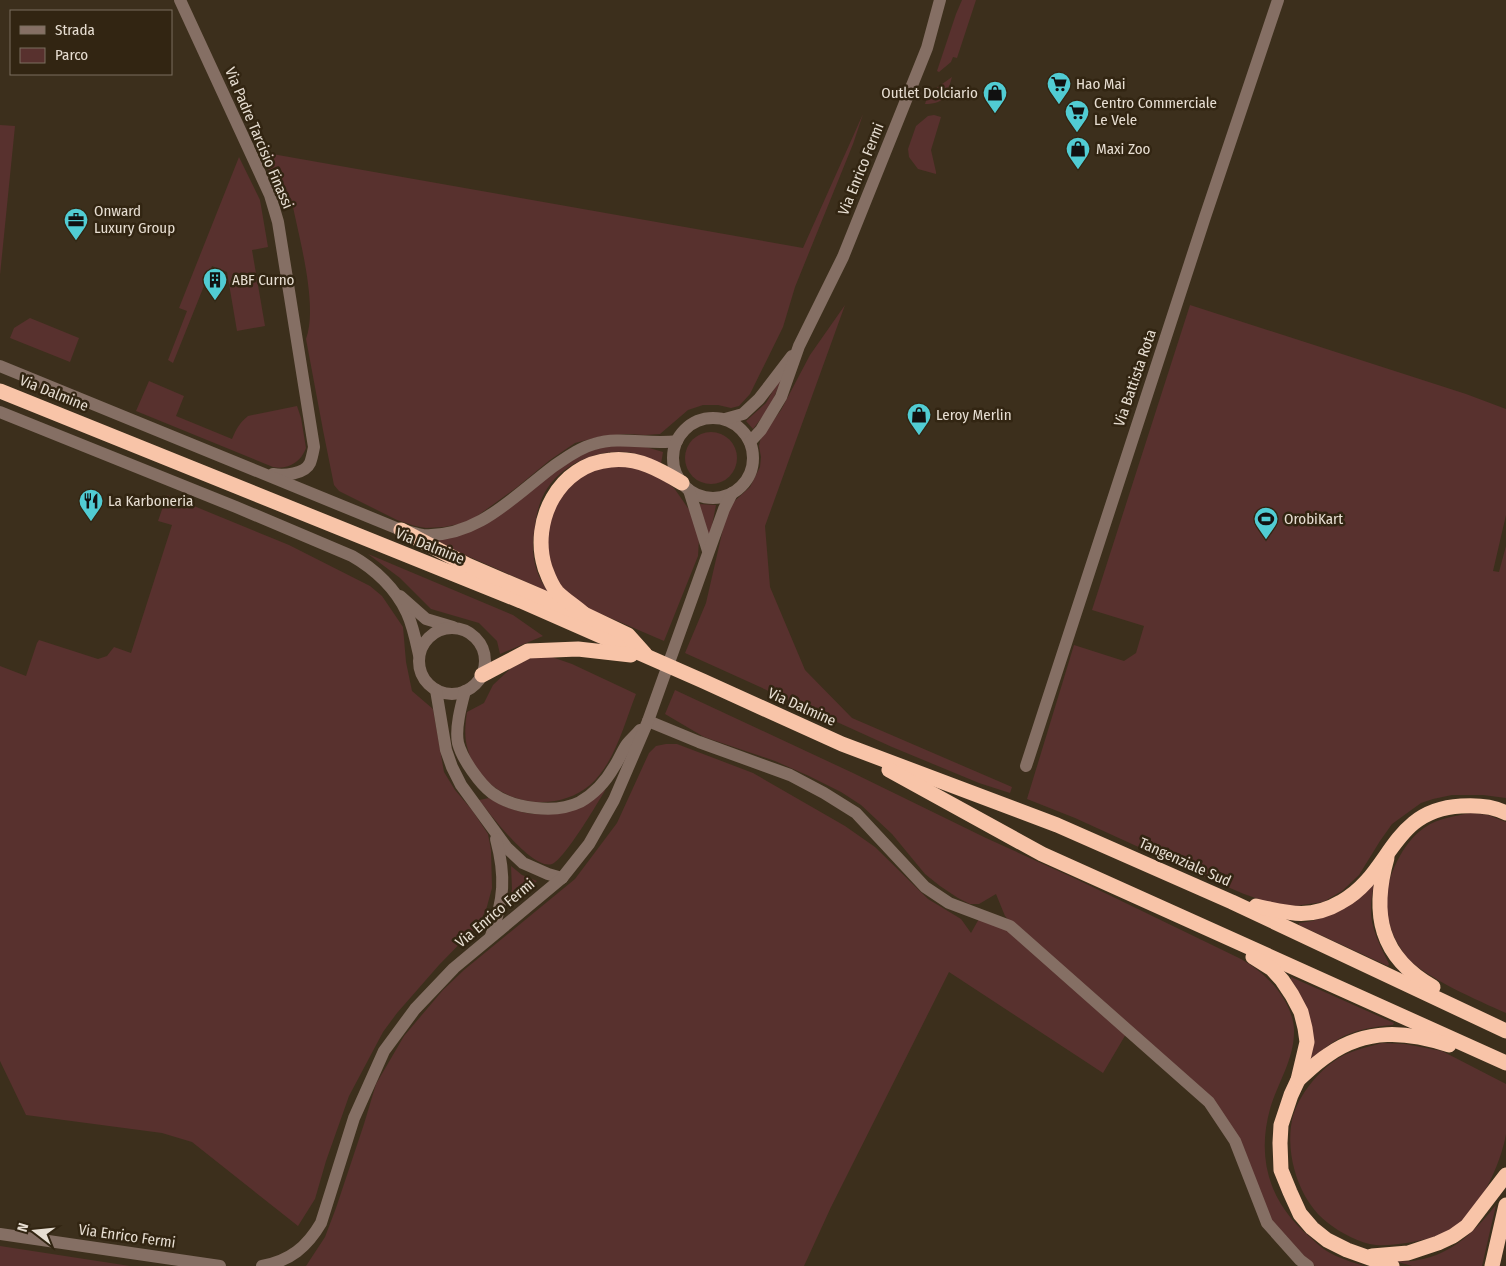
<svg xmlns="http://www.w3.org/2000/svg" width="1506" height="1266" viewBox="0 0 1506 1266" font-family="'Fira Sans Condensed',sans-serif">
<style>
.green{fill:#58312e}
.lines{fill:none;stroke-linecap:round;stroke-linejoin:round}
.minor{stroke:#856f64;stroke-width:12}
.highway{stroke:#f8c4a8;stroke-width:15}
.labels{text-anchor:middle;dominant-baseline:central;stroke-width:5;stroke-linejoin:round;paint-order:stroke}
.poi-label{font-size:15px;fill:#e7ded2;stroke:#322512;text-anchor:start}
.street-label{font-size:15px;fill:#e7ded2;stroke:#322512}
</style>
<rect width="100%" height="100%" fill="#3c2f1c"/>
<g class="green">
<path d="M 962,0 L 976,0 L 957,58 L 953,57 L 951,62 L 939,72 L 937,71 L 956,14 Z"/>
<path d="M 952,77 C 947,94 946,104 925,104 L 928,94 Z"/>
<path d="M 863,114 L 853,144 L 795,287 L 783,327 L 750,394 L 739,406 L 731,408 L 718,405 L 703,405 L 688,410 L 660,434 L 645,435 L 627,434 L 602,436 L 575,443 L 550,460 L 516,488 L 473,519 L 459,524 L 444,527 L 426,528 L 415,526 L 397,520 L 339,491 L 334,485 L 323,430 L 306,339 C 318,307 300,241 293,207 L 282,201 L 261,152 L 803,248 Z"/>
<path d="M 934,115 L 941,117 L 931,150 L 936,172 L 936,174 L 918,169 L 909,157 L 908,149 L 916,126 L 928,116 Z"/>
<path d="M 0,125 L 15,126 L 0,275 Z"/>
<path d="M 239,157 L 260,200 L 268,247 L 252,250 L 265,326 L 237,331 L 227,272 L 212,266 L 173,363 L 168,360 L 187,311 L 179,308 Z"/>
<path d="M 845,305 L 765,526 L 770,587 L 805,670 L 852,718 L 1012,787 L 1010,793 L 979,783 L 892,747 L 685,653 L 706,603 L 728,507 L 750,487 L 760,467 L 761,457 L 759,446 L 761,437 L 781,410 L 810,355 Z"/>
<path d="M 1190,305 L 1466,394 L 1506,409 L 1506,515 L 1493,571 L 1499,572 L 1506,546 L 1506,798 L 1483,795 L 1452,795 L 1433,799 L 1421,803 L 1392,824 L 1380,841 L 1359,875 L 1342,891 L 1323,902 L 1295,906 L 1270,903 L 1244,894 L 1202,876 L 1075,818 L 1027,799 L 1074,645 L 1124,661 L 1136,653 L 1144,626 L 1092,610 Z"/>
<path d="M 30,318 L 79,338 L 70,362 L 10,338 L 14,328 Z"/>
<path d="M 787,366 L 770,407 L 753,429 L 746,421 L 766,403 Z"/>
<path d="M 149,381 L 184,396 L 176,416 L 232,439 C 236,430 239,423 248,416 L 297,406 L 301,418 L 306,448 C 301,462 288,470 273,467 L 136,411 Z"/>
<circle cx="711" cy="458" r="26"/>
<path d="M 617,444 L 646,447 L 663,452 L 661,464 C 652,460 643,455 633,453 C 598,447 557,465 542,498 C 538,507 536,517 535,527 C 530,549 534,575 549,592 L 456,551 L 435,539 L 460,535 L 583,452 Z"/>
<path d="M 603,466 L 630,466 L 662,479 L 674,488 L 690,511 L 699,539 L 698,556 L 664,641 L 578,604 L 556,583 L 544,543 L 556,498 L 578,478 Z"/>
<path d="M 167,495 L 289,545 L 370,586 L 382,596 L 403,627 L 406,662 L 412,691 L 433,709 L 444,772 L 455,790 L 472,810 L 488,834 L 491,850 L 492,888 L 486,910 L 478,925 L 439,965 L 397,1013 L 383,1032 L 349,1096 L 326,1161 L 315,1199 L 298,1226 L 192,1142 L 162,1133 L 26,1115 L 0,1061 L 0,666 L 26,676 L 37,643 L 39,640 L 98,659 L 107,656 L 114,647 L 131,653 L 172,525 L 158,521 Z"/>
<path d="M 698,504 L 716,505 L 709,541 Z"/>
<path d="M 368,554 L 513,615 L 543,636 L 500,654 L 497,641 L 479,623 L 431,609 L 400,578 Z"/>
<path d="M 534,656 L 549,656 L 572,664 L 636,694 C 624,724 615,763 590,785 C 551,818 482,801 468,750 C 464,738 465,725 467,712 L 484,703 L 493,685 L 510,669 Z"/>
<path d="M 675,690 L 853,773 L 986,838 L 1074,878 L 1241,959 C 1266,973 1292,999 1294,1029 C 1295,1058 1278,1082 1270,1109 C 1256,1160 1270,1204 1311,1238 C 1318,1245 1327,1252 1336,1256 C 1345,1260 1355,1263 1364,1266 L 1315,1266 L 1302,1257 L 1270,1220 L 1239,1138 L 1012,924 L 1005,916 L 996,894 L 979,904 L 970,904 L 958,898 L 940,886 L 925,874 L 892,834 L 861,805 L 841,792 L 809,776 L 775,761 L 704,737 L 665,714 Z"/>
<path d="M 666,744 L 677,744 L 753,773 L 845,826 L 875,847 L 928,899 L 961,919 L 971,933 L 980,917 L 1007,930 L 1126,1034 L 1103,1073 L 949,972 L 831,1207 L 804,1266 L 306,1266 L 325,1237 L 336,1208 L 364,1124 L 376,1084 L 404,1036 L 443,990 L 464,970 L 575,879 L 617,823 L 649,753 L 656,746 Z"/>
<path d="M 606,789 C 598,802 565,859 552,864 C 533,871 490,814 479,800 L 489,798 C 519,817 551,820 584,804 C 592,800 599,794 606,789 Z"/>
<path d="M 1471,813 L 1488,815 L 1506,822 L 1506,1013 C 1477,1000 1428,979 1406,957 C 1403,953 1401,948 1398,944 C 1391,932 1387,918 1386,904 C 1385,879 1403,842 1424,828 C 1438,818 1455,816 1471,813 Z"/>
<path d="M 511,866 L 522,875 L 537,881 L 511,904 L 509,903 L 512,889 Z"/>
<path d="M 1375,876 C 1374,886 1371,897 1371,908 C 1370,928 1381,947 1389,964 L 1388,966 L 1299,925 L 1299,923 C 1339,918 1348,903 1375,876 Z"/>
<path d="M 1291,977 L 1394,1023 L 1393,1025 C 1357,1028 1337,1035 1311,1060 L 1309,1060 C 1307,1030 1310,1005 1291,980 Z"/>
<path d="M 1382,1043 L 1405,1044 L 1442,1051 L 1506,1084 C 1506,1100 1506,1118 1506,1134 C 1501,1164 1478,1215 1450,1230 C 1436,1237 1421,1241 1406,1243 C 1397,1244 1386,1246 1376,1245 C 1359,1243 1341,1233 1328,1223 C 1299,1201 1285,1155 1292,1120 C 1297,1098 1315,1075 1333,1062 C 1347,1051 1365,1048 1382,1043 Z"/>
<path d="M 1496,1205 L 1482,1266 L 1412,1266 L 1395,1261 C 1402,1261 1411,1262 1418,1260 C 1453,1254 1475,1231 1496,1205 Z"/>
<path d="M 0,1246 L 130,1266 L 0,1266 Z"/>
</g>
<g class="lines">
<g class="minor">
<path d="M 180,0 L 270,195 L 278,222 L 314,447 C 313,452 312,458 310,463 C 305,474 284,476 273,474"/>
<path d="M 0,366 L 401,530 C 408,531 416,534 423,535 C 477,538 514,496 554,466 C 566,458 579,448 594,444 C 620,436 650,445 677,441"/>
<path d="M 0,412 L 236,507 L 352,556 C 375,569 396,589 407,613 C 413,626 416,641 419,655"/>
<circle cx="713" cy="458" r="40"/>
<path d="M 725,419 L 743,414 L 759,399 L 792,356"/>
<path d="M 750,442 L 761,430 L 781,397 L 799,346 L 843,257 L 927,48 L 940,0"/>
<path d="M 689,490 L 708,551"/>
<path d="M 400,596 L 426,619 L 453,627"/>
<circle cx="452" cy="661" r="33"/>
<path d="M 436,690 L 446,750 L 452,767 L 461,785 L 507,848 L 523,863 L 548,874 L 562,878"/>
<path d="M 465,691 C 461,706 455,728 458,743 C 462,759 480,784 492,793 C 514,809 556,814 580,802 C 594,794 606,781 614,767 C 619,760 622,751 627,744 C 631,739 636,735 640,730"/>
<path d="M 648,721 L 699,742 L 790,775 L 824,793 L 856,813 L 925,887 L 949,903 L 1010,926 L 1209,1102 L 1235,1141 L 1267,1223 L 1300,1260 L 1308,1266"/>
<path d="M 1026,766 L 1205,217 L 1278,0"/>
<path d="M 491,936 C 504,899 506,877 496,839"/>
<path d="M 0,1234 L 220,1266"/>
<path d="M 262,1266 C 290,1261 307,1247 321,1223 L 354,1118 L 384,1051 L 415,1009 L 454,968 L 562,878 L 589,844 L 614,800 L 648,721 L 724,509 L 732,493"/>
</g>
<g class="highway">
<path d="M 0,391 L 521,601 L 703,681 L 842,744 L 1057,825 L 1232,902 L 1506,1031"/>
<path d="M 401,530 L 467,565 L 570,609 L 584,614 L 628,635 L 645,654"/>
<path d="M 584,614 C 575,606 565,600 557,592 C 551,585 548,576 545,568 C 530,521 559,464 611,460 C 638,457 660,470 682,483"/>
<path d="M 482,675 L 528,651 L 578,649 L 631,655"/>
<path d="M 889,770 L 1042,854 L 1506,1063"/>
<path d="M 1387,858 C 1371,914 1380,957 1433,987"/>
<path d="M 1256,906 C 1287,913 1311,920 1341,902 C 1392,874 1390,810 1461,806 C 1476,805 1493,806 1506,813"/>
<path d="M 1253,957 L 1272,969 L 1282,980 L 1292,995 L 1301,1012 L 1305,1028 L 1307,1042 L 1298,1080 L 1291,1095 L 1281,1125 L 1280,1143 L 1281,1170 L 1290,1192 L 1300,1214 L 1312,1228 L 1327,1240 L 1347,1250 L 1392,1266"/>
<path d="M 1298,1080 C 1308,1071 1317,1062 1328,1055 C 1366,1028 1407,1031 1449,1045"/>
<path d="M 1372,1256 L 1408,1253 L 1438,1243 L 1453,1236 L 1467,1226 L 1506,1175"/>
<path d="M 1492,1266 L 1506,1205"/>
</g>
</g>
<defs>
<symbol id="supermarket-pin" viewBox="-11 -11 22 30"><path d="M0 17L-7.5 6A9.5 9.5 0 1 1 7.5 6Z" fill="#51ccd3" stroke="#322512"/><path d="M-6-5.5h2.5l.6 2H6L4.5 2H-2.5L-4.4-4H-6ZM-1.5 3.2a1.3 1.3 0 1 0 .1 0ZM3 3.2a1.3 1.3 0 1 0 .1 0Z" fill="#111"/></symbol>
<symbol id="shop-pin" viewBox="-11 -11 22 30"><path d="M0 17L-7.5 6A9.5 9.5 0 1 1 7.5 6Z" fill="#51ccd3" stroke="#322512"/><path d="M-5-2.5h2.3a2.7 3.5 0 0 1 5.4 0H5L5.5 6h-11ZM-1.5-2.5h3a1.5 2.3 0 0 0-3 0Z" fill="#111"/></symbol>
<symbol id="office-pin" viewBox="-11 -11 22 30"><path d="M0 17L-7.5 6A9.5 9.5 0 1 1 7.5 6Z" fill="#51ccd3" stroke="#322512"/><path d="M-6-3h4V-5.5h4V-3h4V5H-6ZM-1-4.5V-3h2v-1.5ZM-6 0V1H6V0Z" fill="#111"/></symbol>
<symbol id="building-pin" viewBox="-11 -11 22 30"><path d="M0 17L-7.5 6A9.5 9.5 0 1 1 7.5 6Z" fill="#51ccd3" stroke="#322512"/><path d="M-4-6H4V6H1V3H-1V6H-4ZM-2.5-4.3h1.7v1.8h-1.7ZM.8-4.3h1.7v1.8H.8ZM-2.5-1h1.7V.8h-1.7ZM.8-1h1.7V.8H.8Z" fill="#111"/></symbol>
<symbol id="restaurant-pin" viewBox="-11 -11 22 30"><path d="M0 17L-7.5 6A9.5 9.5 0 1 1 7.5 6Z" fill="#51ccd3" stroke="#322512"/><path d="M-5-6h1v4h1v-4h1v4h1v-4h1v5L-1.5 .5V6h-2V.5L-5-1ZM5-6V6H3V1.5H1.5Q1.5-4 5-6Z" fill="#111"/></symbol>
<symbol id="stadium-pin" viewBox="-11 -11 22 30"><path d="M0 17L-7.5 6A9.5 9.5 0 1 1 7.5 6Z" fill="#51ccd3" stroke="#322512"/><path d="M0-5a6.5 5 0 1 0 0 10a6.5 5 0 1 0 0-10ZM-3.5-1.8h7v3.6h-7Z" fill="#111"/></symbol>
</defs>
<g fill-rule="evenodd">
<use href="#supermarket-pin" x="1045" y="70" width="28" height="38"/>
<use href="#shop-pin" x="981" y="79" width="28" height="38"/>
<use href="#supermarket-pin" x="1063" y="98" width="28" height="38"/>
<use href="#shop-pin" x="1064" y="135" width="28" height="38"/>
<use href="#office-pin" x="62" y="206" width="28" height="38"/>
<use href="#building-pin" x="201" y="266" width="28" height="38"/>
<use href="#shop-pin" x="905" y="401" width="28" height="38"/>
<use href="#restaurant-pin" x="77" y="487" width="28" height="38"/>
<use href="#stadium-pin" x="1252" y="505" width="28" height="38"/>
</g>
<g class="labels">
<g class="poi-label">
<text x="1076" y="84">Hao Mai</text>
<text x="978" y="93" text-anchor="end">Outlet Dolciario</text>
<text x="1094" y="103">Centro Commerciale<tspan x="1094" dy="17">Le Vele</tspan></text>
<text x="1096" y="149">Maxi Zoo</text>
<text x="94" y="211">Onward<tspan x="94" dy="17">Luxury Group</tspan></text>
<text x="232" y="280">ABF Curno</text>
<text x="936" y="415">Leroy Merlin</text>
<text x="108" y="501">La Karboneria</text>
<text x="1284" y="519">OrobiKart</text>
</g>
<g class="street-label">
<text transform="translate(259 138) rotate(67)">Via Padre Tarcisio Finassi</text>
<text transform="translate(861 169) rotate(-68)">Via Enrico Fermi</text>
<text transform="translate(1135 378) rotate(-71)">Via Battista Rota</text>
<text transform="translate(54 393) rotate(22)">Via Dalmine</text>
<text transform="translate(430 546) rotate(22)">Via Dalmine</text>
<text transform="translate(802 707) rotate(24)">Via Dalmine</text>
<text transform="translate(1185 862) rotate(24)">Tangenziale Sud</text>
<text transform="translate(495 913) rotate(-40)">Via Enrico Fermi</text>
<text transform="translate(127 1236) rotate(8)">Via Enrico Fermi</text>
</g>
</g>
<rect x="10" y="10" width="162" height="65" fill="#322512" stroke="#7a6f5f"/>
<rect x="20" y="26" width="25" height="8" fill="#856f64" stroke="#7a6f5f"/>
<text x="55" y="35" font-size="15" fill="#e7ded2">Strada</text>
<rect x="20" y="48" width="25" height="15" fill="#58312e" stroke="#7a6f5f"/>
<text x="55" y="60" font-size="15" fill="#e7ded2">Parco</text>
<g transform="translate(35 1231) rotate(286)" stroke="#322512" stroke-width="4" paint-order="stroke">
<path d="M0-4L9 19L0 12L-9 19Z" fill="#e7ded2"/>
<text y="-8" font-size="14" font-weight="bold" text-anchor="middle" fill="#e7ded2">N</text>
</g>
</svg>
